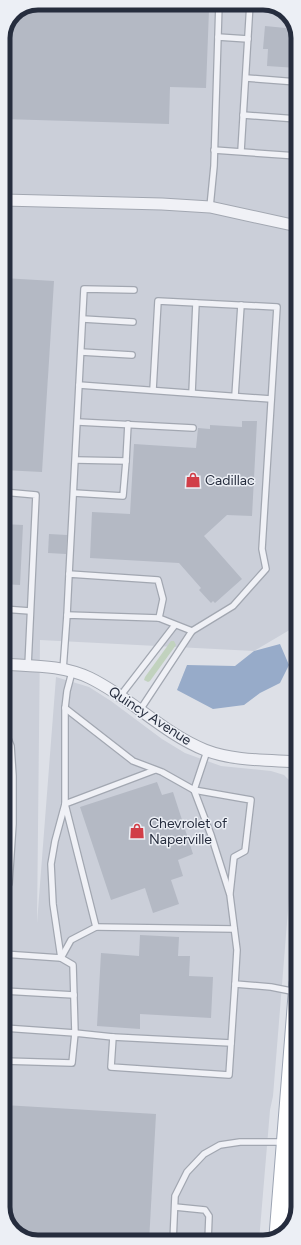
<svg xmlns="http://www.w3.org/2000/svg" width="301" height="1245" viewBox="0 0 301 1245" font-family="Figtree,sans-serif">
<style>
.built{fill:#cbcfd9}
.green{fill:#c1d2be}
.water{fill:#97abc9}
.building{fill:#b4b9c4}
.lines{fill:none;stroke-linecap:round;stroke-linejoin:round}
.lane-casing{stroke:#a2a7b1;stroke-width:8}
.street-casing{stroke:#a2a7b1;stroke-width:13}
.primary-casing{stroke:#9ca4b3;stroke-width:19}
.lane{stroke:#f0f1f6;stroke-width:5.5}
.street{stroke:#f0f1f6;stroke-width:11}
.primary{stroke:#fff;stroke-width:17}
.labels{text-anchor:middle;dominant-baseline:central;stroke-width:3;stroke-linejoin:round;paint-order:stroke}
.poi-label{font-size:14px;fill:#262d3e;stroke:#eceff5;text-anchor:start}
.street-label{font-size:14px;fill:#262d3e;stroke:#eceff5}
.rim{fill:none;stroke:#262d3e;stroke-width:5}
</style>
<rect width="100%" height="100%" fill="#dde0e7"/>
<path class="built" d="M 38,3 L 267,3 L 286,12 L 297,31 L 298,625 L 254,651 L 40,640 L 37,923 L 56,677 L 89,687 L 111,701 L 162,739 L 185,753 L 221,766 L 271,771 L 284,775 L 290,781 L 295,790 L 297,799 L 273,1096 L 270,1110 L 259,1241 L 34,1242 L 15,1233 L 4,1214 L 3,38 L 13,13 Z"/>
<path class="green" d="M 171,641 L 174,641 L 176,645 L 150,681 L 148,682 L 144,680 L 145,677 Z"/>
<path class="water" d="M 280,644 L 289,665 L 280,683 L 260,693 L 244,705 L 213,709 L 177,690 L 187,665 L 235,666 L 254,651 Z"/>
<g class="building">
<path d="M 38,3 L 173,3 L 172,9 L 209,10 L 206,88 L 170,87 L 169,124 L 3,119 L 3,38 L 13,13 Z"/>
<path d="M 265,26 L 296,29 L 297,31 L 297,68 L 267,66 L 268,49 L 263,49 Z"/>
<path d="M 3,278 L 54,281 L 42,472 L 3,470 Z"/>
<path d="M 242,421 L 257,421 L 252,516 L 227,515 L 204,536 L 242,579 L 215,603 L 213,601 L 211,603 L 199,590 L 201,588 L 179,563 L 90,558 L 92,512 L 130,514 L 134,444 L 196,448 L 198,428 L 210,429 L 210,425 L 242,427 Z"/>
<path d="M 3,524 L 23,525 L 20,585 L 3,584 Z"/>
<path d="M 49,534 L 67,535 L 66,554 L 48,553 Z"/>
<path d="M 157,782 L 162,795 L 173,792 L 193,854 L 178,860 L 183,876 L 171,880 L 179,904 L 153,913 L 145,888 L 111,900 L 80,807 Z"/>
<path d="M 140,935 L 179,937 L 178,956 L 190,956 L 189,976 L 213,977 L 211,1018 L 140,1014 L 140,1029 L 97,1026 L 101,953 L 139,956 Z"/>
<path d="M 4,1105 L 156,1114 L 149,1242 L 34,1242 L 15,1233 L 4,1214 Z"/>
</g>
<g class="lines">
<defs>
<g id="lane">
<path d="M 218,37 L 248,39"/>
<path d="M 246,78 L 297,82"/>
<path d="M 243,115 L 297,119"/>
<path d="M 214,150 L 297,156"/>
<path d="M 241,151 L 250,3"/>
<path d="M 210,207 L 214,166 L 219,3"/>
<path d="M 83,319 L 133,322"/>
<path d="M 81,352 L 132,355"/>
<path d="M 79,385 L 271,399"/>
<path d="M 192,393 L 196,303"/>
<path d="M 235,396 L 241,305"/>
<path d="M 78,422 L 193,428"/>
<path d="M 76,460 L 126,461 L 128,424"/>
<path d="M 3,492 L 36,495 L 28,666"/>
<path d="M 74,493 L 123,496 L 126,461"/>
<path d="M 69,574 L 84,289 L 134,290"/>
<path d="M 3,609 L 30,611"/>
<path d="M 67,615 L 69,574 L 158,580 L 163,599 L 159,618"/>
<path d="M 63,670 L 67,615 L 159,618 L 192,631"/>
<path d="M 72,672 L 67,691 L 65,708 L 133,761 L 162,772 L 194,790 L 207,751"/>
<path d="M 121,695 L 175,625"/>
<path d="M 140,710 L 192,631 L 233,606 L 266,569 L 262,549 L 277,307 L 158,301 L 153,390"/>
<path d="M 3,726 L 11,746 L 13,776 L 13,824 L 9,884 L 3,886"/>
<path d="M 194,790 L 211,835 L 230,895 L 237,950 L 235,984 L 271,987 L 296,992"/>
<path d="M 194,790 L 251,800 L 245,851 L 234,857 L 230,893"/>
<path d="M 96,927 L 234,929"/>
<path d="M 3,954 L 61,958 L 53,904 L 51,864 L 55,841 L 65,804 L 65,708"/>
<path d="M 4,991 L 74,995"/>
<path d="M 4,1028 L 75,1033 L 73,965 L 61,958 L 71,940 L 96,927 L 65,804 L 155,770"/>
<path d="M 113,1037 L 231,1043"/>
<path d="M 4,1061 L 72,1063 L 75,1033 L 113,1037 L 111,1067 L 229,1075 L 235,984"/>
<path d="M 175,1207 L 205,1210 L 209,1216 L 208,1241"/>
<path d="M 280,1223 L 292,1224"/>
<path d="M 173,1242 L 175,1196 L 187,1172 L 204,1154 L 220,1145 L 240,1142 L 283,1142"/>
</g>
<g id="street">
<path d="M 3,200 L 162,204 L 210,207 L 297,226"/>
<path d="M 3,664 C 32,666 63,665 90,678 C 131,698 163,733 205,750 C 233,761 268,760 298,762"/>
</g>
<path id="primary" d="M 278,1236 L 298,983"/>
</defs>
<use href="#lane" class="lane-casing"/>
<use href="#street" class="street-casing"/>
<use href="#primary" class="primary-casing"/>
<use href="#lane" class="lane"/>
<use href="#street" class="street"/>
<use href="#primary" class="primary"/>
</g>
<defs>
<symbol id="shop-bare" viewBox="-9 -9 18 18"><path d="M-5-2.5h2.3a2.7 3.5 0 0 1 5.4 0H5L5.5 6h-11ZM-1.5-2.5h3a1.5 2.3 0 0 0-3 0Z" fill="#d13e48" stroke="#eceff5" stroke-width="2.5" paint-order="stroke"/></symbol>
</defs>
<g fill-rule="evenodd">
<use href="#shop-bare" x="182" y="469" width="22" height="22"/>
<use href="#shop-bare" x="126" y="820" width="22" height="22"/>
</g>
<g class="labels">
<g class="poi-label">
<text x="205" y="480">Cadillac</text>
<text x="149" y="823">Chevrolet of<tspan x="149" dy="16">Naperville</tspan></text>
</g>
<g class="street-label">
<text transform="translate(150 716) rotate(33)">Quincy Avenue</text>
</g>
</g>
<path d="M0 0H301V1245H0ZM38 10H263A28 28 0 0 1 291 38V1207A28 28 0 0 1 263 1235H38A28 28 0 0 1 10 1207V38A28 28 0 0 1 38 10Z" fill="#eceff5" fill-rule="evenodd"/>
<path class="rim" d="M38 10H263A28 28 0 0 1 291 38V1207A28 28 0 0 1 263 1235H38A28 28 0 0 1 10 1207V38A28 28 0 0 1 38 10Z"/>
</svg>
